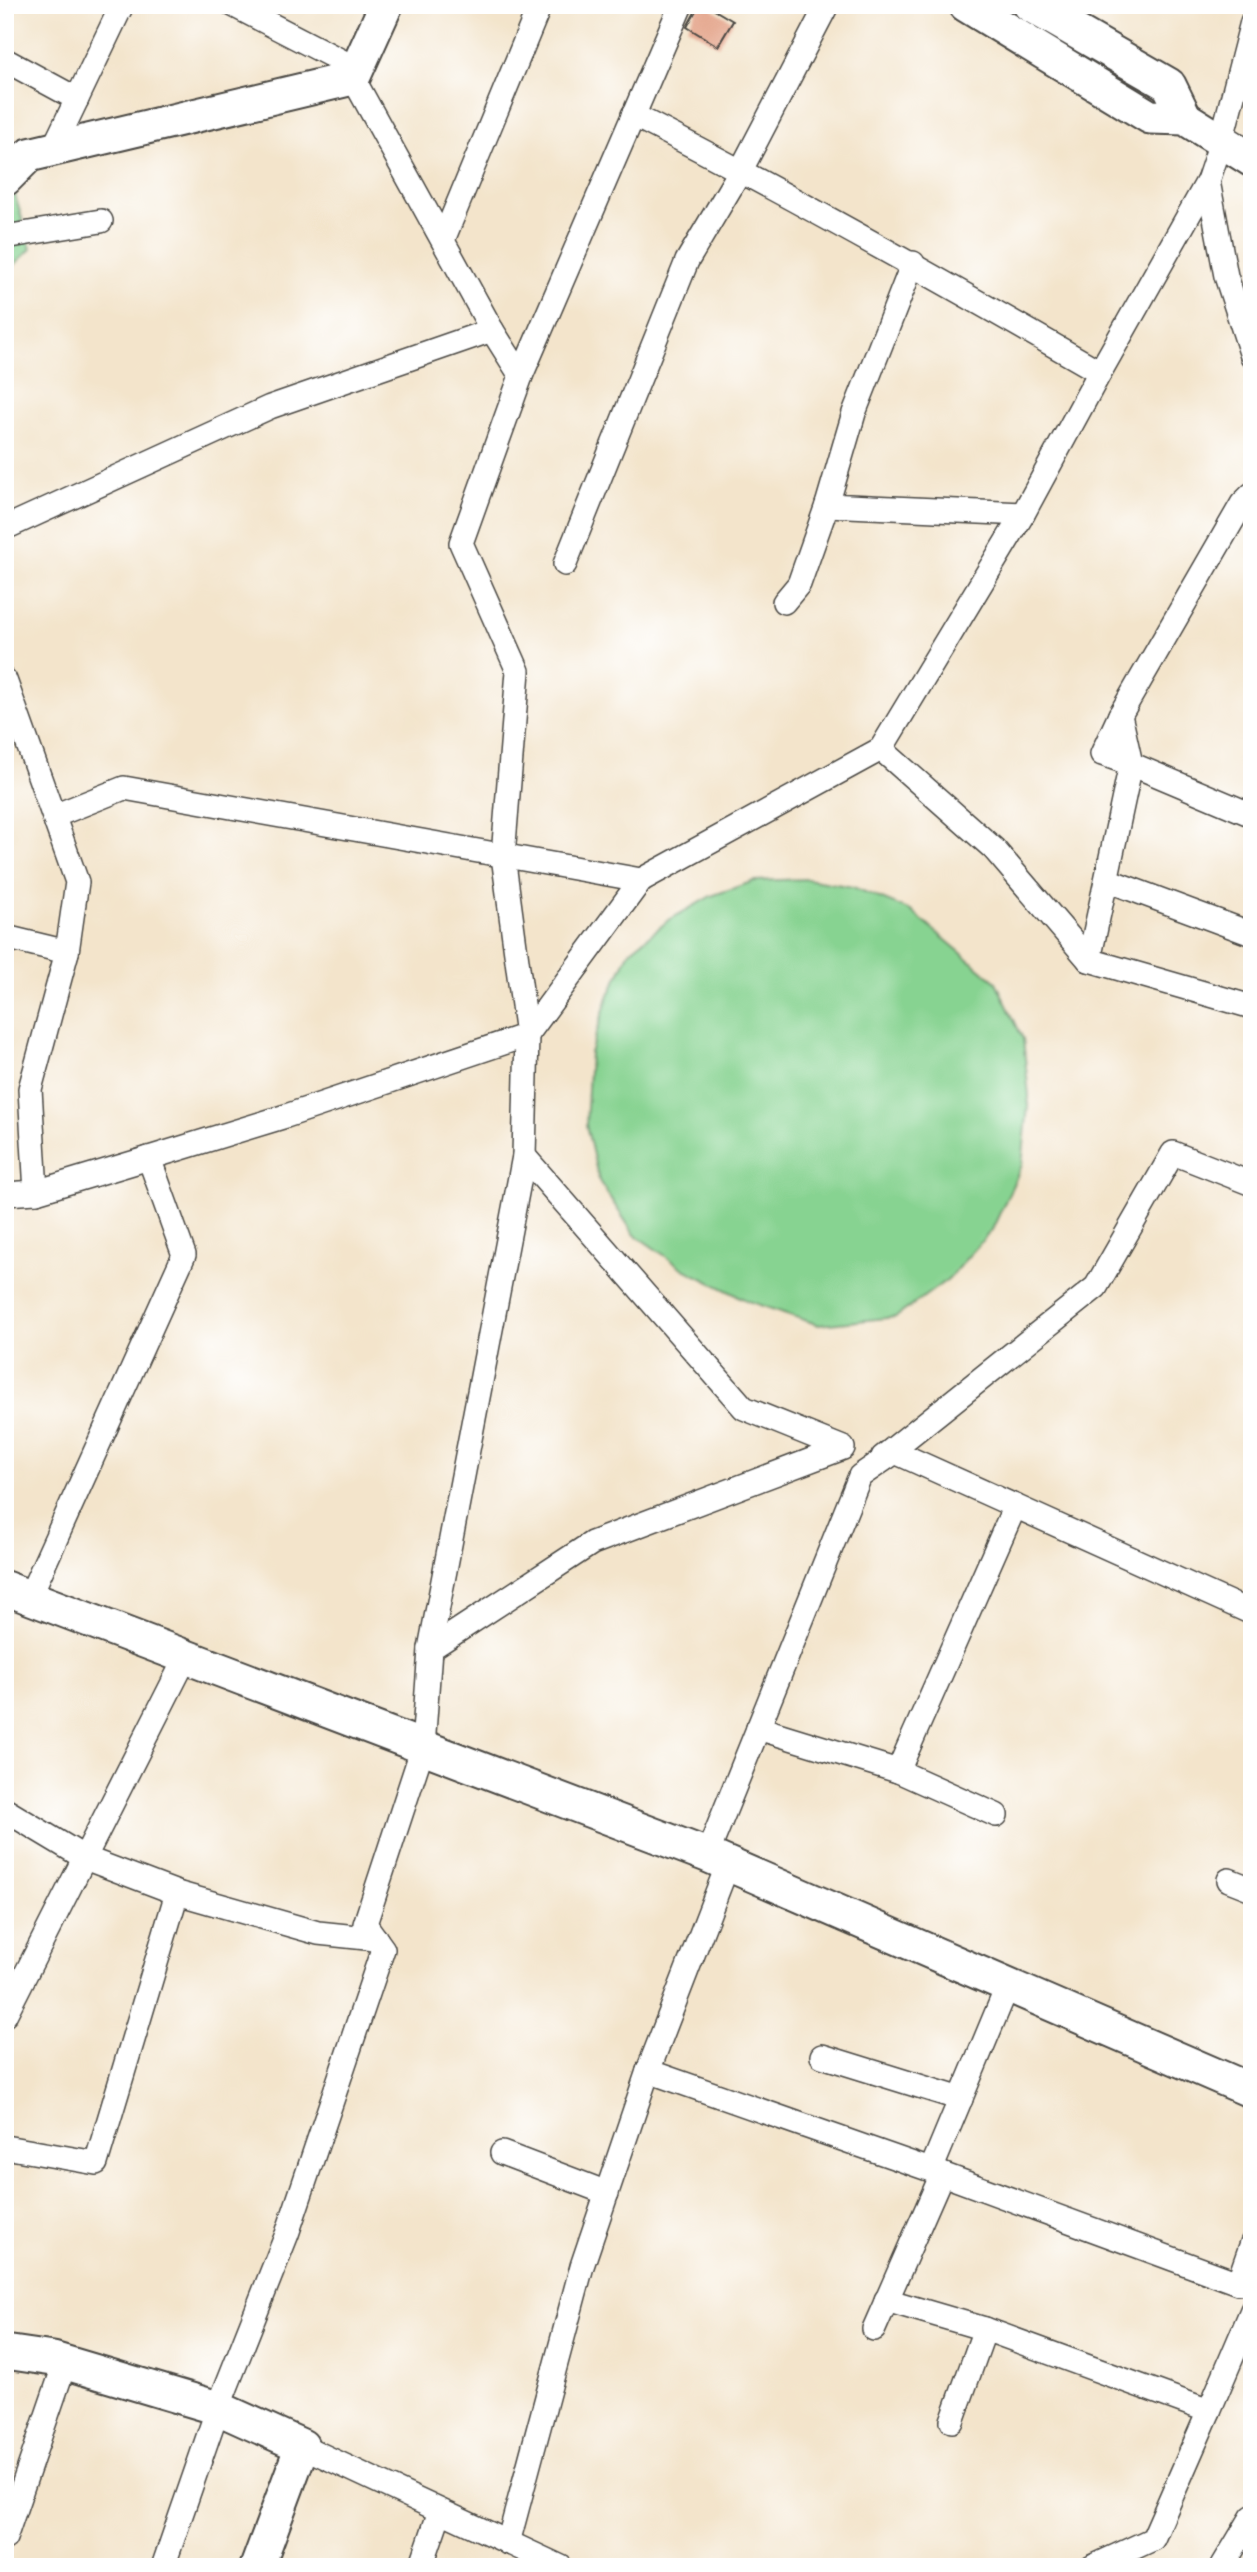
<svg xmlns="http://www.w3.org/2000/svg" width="1257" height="2572" viewBox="0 0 1257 2572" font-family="'Shantell Sans',sans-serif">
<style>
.green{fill:#87d391;stroke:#597f5e;stroke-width:2}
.building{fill:#e4a48a}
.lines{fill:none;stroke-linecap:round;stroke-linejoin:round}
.street-casing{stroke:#494743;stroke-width:26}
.secondary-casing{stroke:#494743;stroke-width:37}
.street{stroke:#fff;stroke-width:23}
.secondary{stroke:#fff;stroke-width:33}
</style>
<rect width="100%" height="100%" fill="#fff"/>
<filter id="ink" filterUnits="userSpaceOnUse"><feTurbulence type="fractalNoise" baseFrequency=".0143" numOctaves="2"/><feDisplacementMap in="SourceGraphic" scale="14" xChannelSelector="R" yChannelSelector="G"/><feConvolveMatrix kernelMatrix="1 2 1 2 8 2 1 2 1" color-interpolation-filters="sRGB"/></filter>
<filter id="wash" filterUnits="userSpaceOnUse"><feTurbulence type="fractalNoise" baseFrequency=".00686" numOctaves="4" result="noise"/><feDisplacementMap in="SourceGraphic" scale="28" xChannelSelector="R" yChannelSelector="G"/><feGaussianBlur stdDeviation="1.57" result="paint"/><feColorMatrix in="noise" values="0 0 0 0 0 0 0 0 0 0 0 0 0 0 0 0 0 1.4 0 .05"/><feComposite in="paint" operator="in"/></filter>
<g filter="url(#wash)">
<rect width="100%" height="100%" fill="#f3e4cb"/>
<g class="green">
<path d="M 5,173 L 9,175 L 31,249 L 5,274 Z"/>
<path d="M 807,879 L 853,887 L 911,911 L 996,982 L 1023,1039 L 1029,1096 L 1022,1165 L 992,1230 L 948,1279 L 896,1317 L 819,1325 L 748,1301 L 684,1269 L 634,1234 L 599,1181 L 586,1125 L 590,1053 L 608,997 L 630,951 L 669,920 L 711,896 L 754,881 Z"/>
</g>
<g id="blocks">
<path class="building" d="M 699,5 L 706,5 L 733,21 L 718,46 L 687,27 Z"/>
</g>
</g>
<g filter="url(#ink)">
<use href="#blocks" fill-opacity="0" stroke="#494743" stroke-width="2"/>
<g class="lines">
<defs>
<g id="street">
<path d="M 233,5 L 357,69"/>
<path d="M 1252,22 L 1221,142 L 1208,181 L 1226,276 L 1252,356"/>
<path d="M 5,60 L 77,99"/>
<path d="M 633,115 C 792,196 946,283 1100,372 L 1208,181"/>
<path d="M 53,149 L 122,5"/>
<path d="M 5,237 L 101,221"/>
<path d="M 443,240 L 540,5"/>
<path d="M 913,263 L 854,413 L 827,505 L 1023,514"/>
<path d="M 492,330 L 521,376"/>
<path d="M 1252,494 L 1242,504 L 1120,715 L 1102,754 L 1131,764 L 1089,960 L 1252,1007"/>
<path d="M 5,528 L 270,407 L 492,330 L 353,78"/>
<path d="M 565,564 L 687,261 L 741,170 L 827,5"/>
<path d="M 784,602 L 799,584 L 827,505"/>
<path d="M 5,680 L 77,882 L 67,952 L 30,1089 L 36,1192"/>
<path d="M 1120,715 L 1131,764 L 1252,815"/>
<path d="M 881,749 L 994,849 L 1089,960"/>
<path d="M 54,816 L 124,788 L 641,880 L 881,749 L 1023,514 L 1100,372"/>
<path d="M 1107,880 L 1252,934"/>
<path d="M 5,937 L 67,952"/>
<path d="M 5,1194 L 36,1192 L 149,1158 L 286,1116 L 527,1035 L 641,880"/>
<path d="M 883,1457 L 1096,1287 L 1173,1153 L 1252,1184"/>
<path d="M 29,1598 L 184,1255 L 149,1158"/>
<path d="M 430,1649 L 592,1543 L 843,1448 L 744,1408 L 524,1156"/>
<path d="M 758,1728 L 898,1771"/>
<path d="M 5,1810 L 85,1858 L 177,1893 L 96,2163 L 5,2147"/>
<path d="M 996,1815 L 898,1771 L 1015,1506"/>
<path d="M 707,1855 L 860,1476 L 895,1452 L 1252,1613"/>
<path d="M 1229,1880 L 1252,1889"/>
<path d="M 177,1893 L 318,1933 L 376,1939"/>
<path d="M 5,2015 L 186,1657"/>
<path d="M 822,2056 L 961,2099"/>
<path d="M 648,2071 L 942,2174 L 1238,2283 L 1252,2243"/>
<path d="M 502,2153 L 607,2193"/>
<path d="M 931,2170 L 1008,1985"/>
<path d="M 886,2300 L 985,2329"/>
<path d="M 874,2329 L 942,2174"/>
<path d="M 952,2421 L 985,2329 L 1209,2411 L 1252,2310"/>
<path d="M 302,2446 L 561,2567"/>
<path d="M 5,2538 L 65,2363"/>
<path d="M 508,2543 L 582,2266 L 648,2071 L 728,1864"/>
<path d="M 163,2567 L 218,2408 L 287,2234 L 383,1949 L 365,1924 L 423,1747 L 430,1649 L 524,1156 L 527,1035 L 503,856 L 518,671 L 461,543 L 521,376 L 681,5"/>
<path d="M 421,2567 L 440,2511"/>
<path d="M 1092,2567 L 1153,2539 L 1209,2411"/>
<path d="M 1222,2567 L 1252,2517"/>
</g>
<g id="secondary">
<path d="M 966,5 L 1150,117 L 1185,118 L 1252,160"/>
<path d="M 1030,5 L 1169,85 L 1185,118"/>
<path d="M 5,179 L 29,155 L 353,78 L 386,5"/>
<path d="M 5,1588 L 707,1855 L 1252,2091"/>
<path d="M 5,2352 L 53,2359 L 218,2408 L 302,2446 L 257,2567"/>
</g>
</defs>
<use href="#street" class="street-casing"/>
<use href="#secondary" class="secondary-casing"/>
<use href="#street" class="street"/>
<use href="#secondary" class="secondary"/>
</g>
</g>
<rect width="1257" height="2572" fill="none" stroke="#fff" stroke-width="28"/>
</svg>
